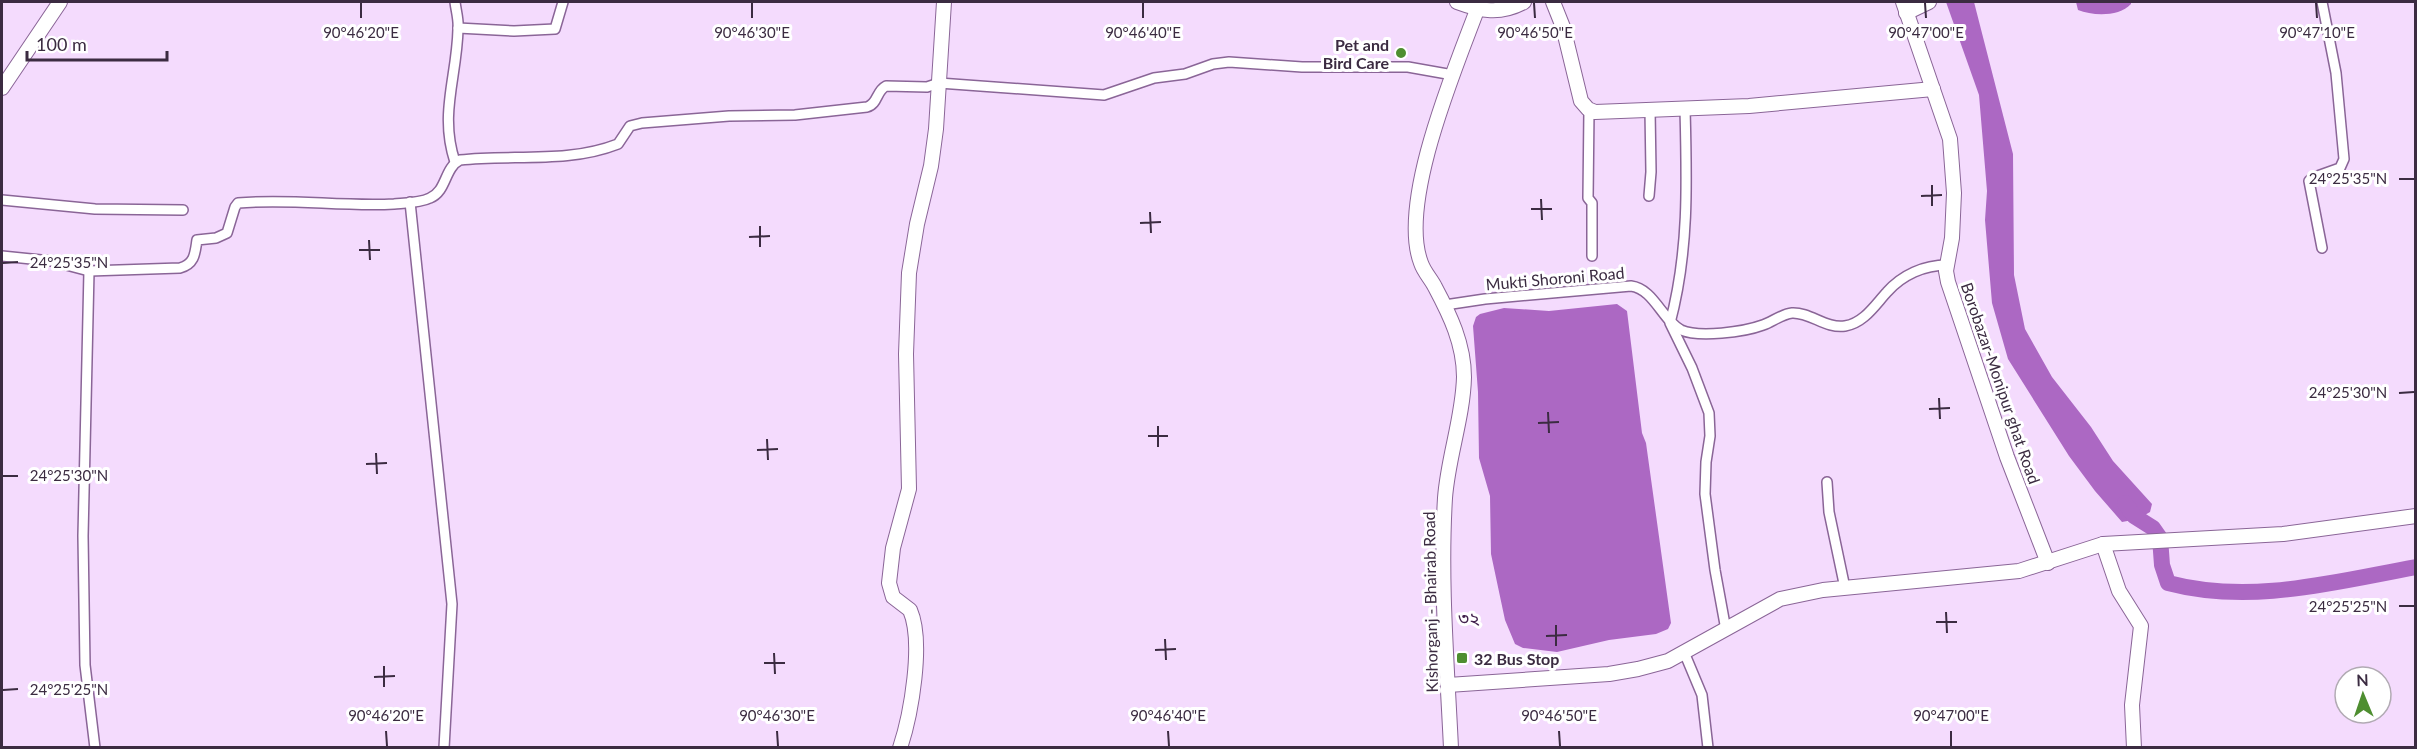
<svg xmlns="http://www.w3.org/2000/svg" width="2417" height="749" viewBox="0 0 2417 749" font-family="Lato,'Noto Sans Bengali',sans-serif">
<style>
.water{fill:#ac68c3}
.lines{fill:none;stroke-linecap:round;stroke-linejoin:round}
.river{stroke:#ac68c3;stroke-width:16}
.street-casing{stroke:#8a6597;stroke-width:12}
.secondary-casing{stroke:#8a6597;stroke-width:16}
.street{stroke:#fff;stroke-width:9}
.secondary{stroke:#fff;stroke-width:14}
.ticks{fill:none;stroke:#3b2b41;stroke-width:2}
.poi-dot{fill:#4e8e30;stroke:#fff;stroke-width:2}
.labels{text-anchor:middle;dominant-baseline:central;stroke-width:6;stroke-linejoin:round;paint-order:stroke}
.poi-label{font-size:16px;font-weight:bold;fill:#3b2b41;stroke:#fff;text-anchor:end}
.street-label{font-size:16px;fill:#3b2b41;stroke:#fff}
.neighbourhood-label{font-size:18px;fill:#42214d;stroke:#fff}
.ticks-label{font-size:15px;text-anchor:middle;fill:#3b2b41;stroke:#fff;stroke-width:6;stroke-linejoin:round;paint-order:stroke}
</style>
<rect width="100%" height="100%" fill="#f4dbfd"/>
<g class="water">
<path d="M 1946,2 L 1974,2 L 2013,154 L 2014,275 L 2025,329 L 2052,377 L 2091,427 L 2113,461 L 2152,504 L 2150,512 L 2138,519 L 2122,522 L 2095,491 L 2069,456 L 2008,359 L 1992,303 L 1985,220 L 1987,191 L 1979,95 Z"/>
<path d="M 2076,2 L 2131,2 L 2131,4 C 2119,17 2093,16 2078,10 Z"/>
<path d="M 1617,304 L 1627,311 L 1642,433 L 1646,443 L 1671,623 L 1668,629 L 1656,634 L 1609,640 L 1557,652 L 1523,648 L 1515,644 L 1505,620 L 1491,554 L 1490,496 L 1479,458 L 1478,392 L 1473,326 L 1476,317 L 1480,314 L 1504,308 L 1549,311 Z"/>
</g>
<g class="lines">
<path class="river" d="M 2125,503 L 2134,516 L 2153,528 L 2160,538 L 2162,565 L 2168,583 C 2251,605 2333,582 2416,567"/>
<defs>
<g id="street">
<path d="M 458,28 L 514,31 L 555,29 L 563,2"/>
<path d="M 1685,109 C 1687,182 1689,252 1670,323 L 1692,368 L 1709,413 L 1710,436 L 1706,462 L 1705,494 L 1715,570 L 1726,630"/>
<path d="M 1589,110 L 1588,198 L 1592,203 L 1592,256"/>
<path d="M 455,162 C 439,114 457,77 458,29 C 459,20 456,11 455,2"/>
<path d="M 1649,196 L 1651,172 L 1650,110"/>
<path d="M 2,200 L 95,209 L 183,210"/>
<path d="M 410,202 L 452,604 L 444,748"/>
<path d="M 2322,248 L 2309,181 L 2312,178 L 2340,168 L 2344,159 L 2336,73 L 2322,2"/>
<path d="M 2,256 L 51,261 L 89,271 L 180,268 C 195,264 195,253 197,240 L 216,238 L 227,233 L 235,207 L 238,203 C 290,198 342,207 394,204 C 406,203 420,203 430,198 C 447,191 444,168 460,160 C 512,154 567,164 618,144 L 630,126 L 642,123 L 729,116 L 795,115 L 867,107 C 878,104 876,91 886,86 L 927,87 L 939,83 L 1104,95 L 1154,78 L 1185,74 L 1213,64 L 1229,62 L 1302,67 L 1408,67 L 1453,75"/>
<path d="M 89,271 L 83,536 L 85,665 L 95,748"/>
<path d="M 1445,305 L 1485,299 L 1631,286 C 1654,289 1662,320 1681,330 C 1699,338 1744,332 1763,325 C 1772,322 1782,314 1792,313 C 1810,312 1826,329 1845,326 C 1864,323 1875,305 1887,292 C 1902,275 1924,265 1947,265"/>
<path d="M 1827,482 L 1829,512 L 1845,588"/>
<path d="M 1684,652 L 1702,695 L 1708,748"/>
</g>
<g id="secondary">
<path d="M 1457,2 C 1481,11 1500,15 1524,2"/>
<path d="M 1553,2 L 1563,27 L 1581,101 L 1588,109 L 1595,112 L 1749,106 L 1933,89"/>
<path d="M 1903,2 L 1950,139 L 1954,193 L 1952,238 L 1946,271 L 1948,282 L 2007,457 L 2048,563"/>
<path d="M 1906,13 L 1929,2"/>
<path d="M 2,88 L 60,2"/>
<path d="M 2103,544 L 2119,591 L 2141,626 L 2132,705 L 2134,748"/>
<path d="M 1448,685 L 1609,674 L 1638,669 L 1668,661 L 1780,599 L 1823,590 L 2019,571 L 2103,544 L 2283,534 L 2416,516"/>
<path d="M 900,748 C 911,715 924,642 910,610 L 893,597 L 889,583 L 893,548 L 909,489 L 906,354 L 909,273 L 917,224 L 931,166 L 936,129 L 944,2"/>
<path d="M 1451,748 C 1447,664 1440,581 1445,498 C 1448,457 1463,418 1464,377 C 1464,344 1450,315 1435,287 C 1431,279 1424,272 1421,263 C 1398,203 1455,69 1477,10"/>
</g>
</defs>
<use href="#street" class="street-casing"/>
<use href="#secondary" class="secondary-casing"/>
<use href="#street" class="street"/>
<use href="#secondary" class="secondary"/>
</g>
<path class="ticks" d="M 361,3 L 361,18M 752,3 L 752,18M 1143,3 L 1143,18M 1534,3 L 1535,18M 1925,3 L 1926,18M 2316,3 L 2317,18M 2399,179 L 2414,179M 1932,185 L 1932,206M 1921,196 L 1942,195M 1541,199 L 1542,220M 1531,209 L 1552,209M 1150,212 L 1151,233M 1140,223 L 1161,222M 760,226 L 760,247M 749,237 L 770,236M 369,240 L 370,260M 359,250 L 380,250M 3,263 L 18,262M 2399,393 L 2414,392M 1939,398 L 1940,419M 1929,409 L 1950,408M 1548,412 L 1549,433M 1538,423 L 1559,422M 1158,426 L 1158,447M 1148,436 L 1168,436M 767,439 L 768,460M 757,450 L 778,449M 376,453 L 377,474M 366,464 L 387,463M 3,476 L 18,476M 2399,606 L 2414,606M 1946,612 L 1947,633M 1936,622 L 1957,622M 1556,625 L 1556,646M 1546,636 L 1567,635M 1165,639 L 1166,660M 1155,650 L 1176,649M 774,653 L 775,674M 764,663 L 785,663M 384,666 L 384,687M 374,677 L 395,676M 3,690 L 18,689M 386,731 L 387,746M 777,731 L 778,746M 1168,731 L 1169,746M 1559,731 L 1560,746M 1951,731 L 1951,746"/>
<g class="poi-dot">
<circle cx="1401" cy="53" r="6"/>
<rect x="1456" y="652" width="12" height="12" rx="3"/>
</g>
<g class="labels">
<g class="poi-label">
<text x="1389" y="44">Pet and<tspan x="1389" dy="18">Bird Care</tspan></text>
<text x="1474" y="658" text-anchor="start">32 Bus Stop</text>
</g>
<g class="street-label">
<text transform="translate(1555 278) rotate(-5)">Mukti Shoroni Road</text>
<text transform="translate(2001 383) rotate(71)">Borobazar-Monipur ghat Road</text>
<text transform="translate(1430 602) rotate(-91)">Kishorganj - Bhairab Road</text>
</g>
<g class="neighbourhood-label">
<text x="1469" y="618">৩২</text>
</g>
</g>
<g class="ticks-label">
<text x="361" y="38">90°46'20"E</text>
<text x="752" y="38">90°46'30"E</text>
<text x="1143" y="38">90°46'40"E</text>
<text x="1535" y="38">90°46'50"E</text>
<text x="1926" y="38">90°47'00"E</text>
<text x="2317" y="38">90°47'10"E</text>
<text x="2348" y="184">24°25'35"N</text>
<text x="69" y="268">24°25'35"N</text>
<text x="2348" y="398">24°25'30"N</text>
<text x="69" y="481">24°25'30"N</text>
<text x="2348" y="612">24°25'25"N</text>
<text x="69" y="695">24°25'25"N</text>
<text x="386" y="721">90°46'20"E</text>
<text x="777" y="721">90°46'30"E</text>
<text x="1168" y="721">90°46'40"E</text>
<text x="1559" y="721">90°46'50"E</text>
<text x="1951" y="721">90°47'00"E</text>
</g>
<rect width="2417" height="749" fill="none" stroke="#3b2b41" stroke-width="6"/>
<g transform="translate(2363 695) rotate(358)"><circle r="28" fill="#ffffff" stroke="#b1aab3" stroke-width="1.5"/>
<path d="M0-4.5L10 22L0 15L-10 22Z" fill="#4e8e30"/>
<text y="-9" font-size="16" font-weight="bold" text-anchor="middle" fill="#3b2b41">N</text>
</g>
<path d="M27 51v9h140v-9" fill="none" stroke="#3b2b41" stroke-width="3"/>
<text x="36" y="51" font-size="18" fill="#3b2b41" stroke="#ffffff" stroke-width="4.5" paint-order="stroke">100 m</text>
</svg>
